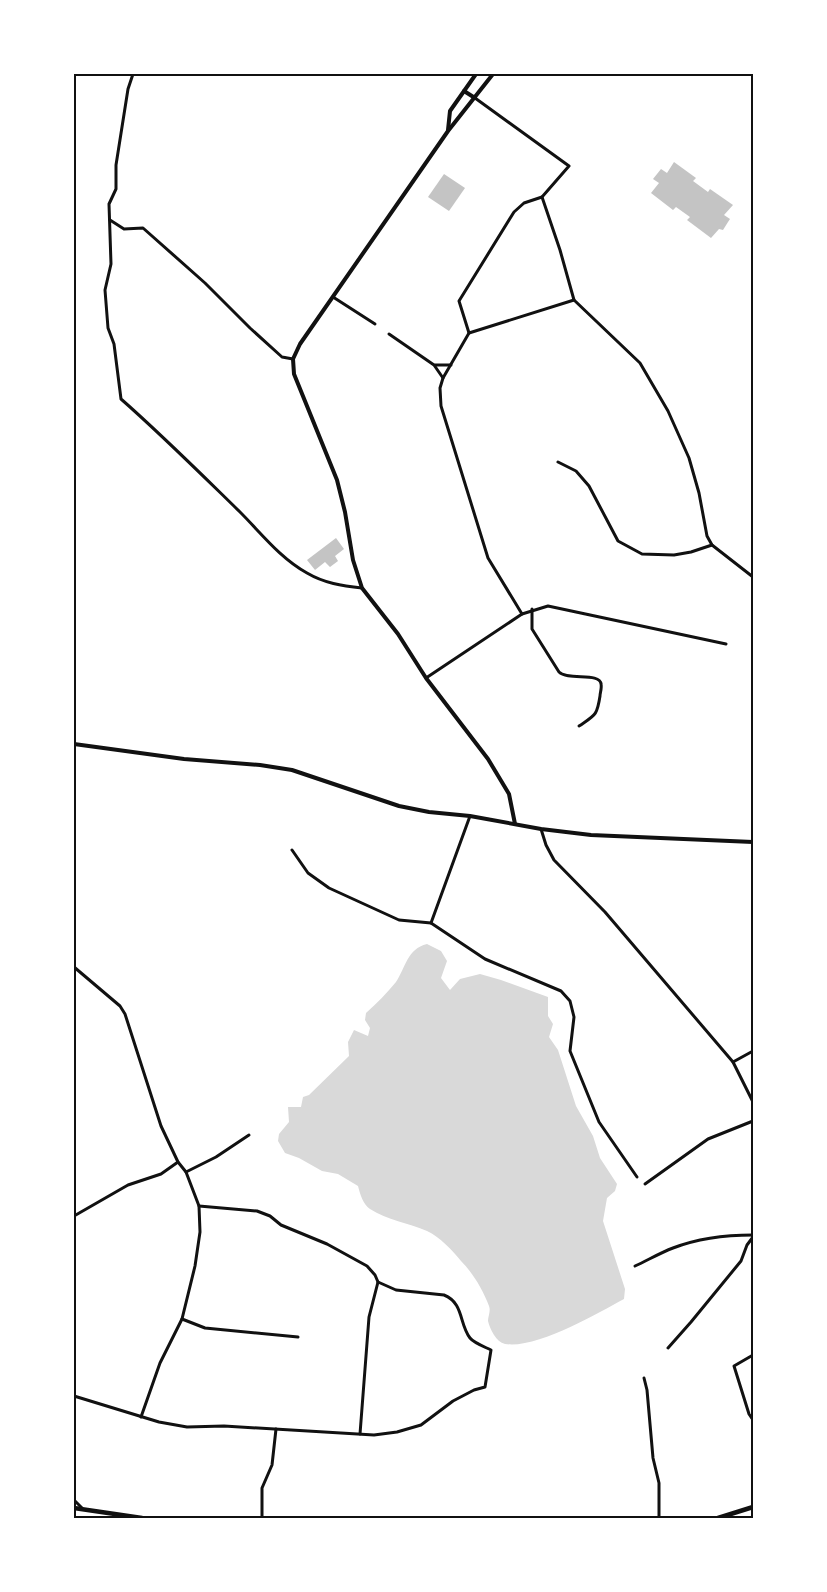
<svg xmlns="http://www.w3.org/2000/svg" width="827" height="1592" viewBox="0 0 827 1592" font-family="'Roboto Serif',serif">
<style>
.water{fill:#d9d9d9}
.building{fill:#c4c4c4}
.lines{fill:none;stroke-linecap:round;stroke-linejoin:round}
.minor{stroke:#111;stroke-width:3}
.tertiary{stroke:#111;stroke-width:4}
.primary{stroke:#111;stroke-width:4.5}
.neatline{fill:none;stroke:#111;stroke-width:2}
</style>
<rect width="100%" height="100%" fill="#fff"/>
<path class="water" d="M 427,944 L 441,951 L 447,961 L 441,978 L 450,990 L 460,979 L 480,974 L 501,980 L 548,997 L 548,1016 L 553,1024 L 549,1037 L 558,1050 L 576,1106 L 593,1136 L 600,1158 L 617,1184 L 615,1191 L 607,1198 L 603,1221 L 625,1289 L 624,1299 C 596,1314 537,1349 505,1344 C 496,1342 490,1329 488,1321 C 488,1316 491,1311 489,1306 C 483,1290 473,1273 461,1261 C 452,1250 440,1237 427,1231 C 409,1223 387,1220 370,1209 C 363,1204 360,1194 358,1186 L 338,1174 L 322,1171 L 299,1158 L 285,1153 L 278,1141 L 279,1134 L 289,1122 L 288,1107 L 301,1107 L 303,1097 L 309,1095 L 349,1056 L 348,1042 L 354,1030 L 368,1036 L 370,1028 L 365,1020 L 366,1013 C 377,1003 387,993 396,982 C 406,967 407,949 427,944 Z"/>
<g class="building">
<path d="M 674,162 L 696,178 L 693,181 L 708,192 L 710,189 L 733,205 L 724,215 L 730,219 L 728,222 L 723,230 L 719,229 L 711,238 L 687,220 L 690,217 L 676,207 L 673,210 L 651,193 L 659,183 L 653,179 L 661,169 L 667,173 Z"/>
<path d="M 444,174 L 465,188 L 449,211 L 428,197 Z"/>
<path d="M 336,538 L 344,549 L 335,556 L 338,561 L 330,567 L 325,562 L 315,570 L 307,560 Z"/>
</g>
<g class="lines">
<g class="minor">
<path d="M 133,74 L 128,89 L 116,165 L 116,189 L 109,204 L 111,264 L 105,290 L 108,328 L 114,344 L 121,399 C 162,435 201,474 240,512 C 261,533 280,558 307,573 C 324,583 342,586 362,588"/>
<path d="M 475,98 L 569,166 L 542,197 L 560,250 L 574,300 L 640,363 L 668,411 L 689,458 L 699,493 L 707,536 L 712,545 L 753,577"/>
<path d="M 110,220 L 124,229 L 143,228 L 205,283 L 250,328 L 282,357 L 293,359"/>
<path d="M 333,297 L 375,324"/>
<path d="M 469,333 L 574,300"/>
<path d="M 389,334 L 434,365 L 443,378 L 440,388 L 441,406 L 488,558 L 522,614 L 548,606 L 726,644"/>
<path d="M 435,365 L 451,365"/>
<path d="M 443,378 L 469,333 L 459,301 L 514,212 L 524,203 L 542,197"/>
<path d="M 558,462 L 576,471 L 589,486 L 618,541 L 642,554 L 674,555 L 691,552 L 712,545"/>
<path d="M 532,609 L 532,629 L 559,672 C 568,681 600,672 601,684 C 602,688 600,693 600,696 C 597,716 595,715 579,726"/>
<path d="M 426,678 L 522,614"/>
<path d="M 541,829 L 546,845 L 554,860 L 605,912 L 733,1062 L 753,1102"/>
<path d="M 292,850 L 308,873 L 329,888 L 399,920 L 431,923 L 485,959 L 561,991 L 570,1001 L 574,1017 L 570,1051 L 599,1122 L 637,1177"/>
<path d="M 431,923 L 470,816"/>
<path d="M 74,967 L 120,1006 L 125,1014 L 161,1126 L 178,1162 L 186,1172 L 199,1206 L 200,1232 L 195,1266 L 182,1319 L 160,1363 L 141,1417"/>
<path d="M 733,1062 L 753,1051"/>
<path d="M 186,1172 L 216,1157 L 249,1135"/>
<path d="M 645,1184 L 708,1139 L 753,1121"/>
<path d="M 199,1206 L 257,1211 L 270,1216 L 281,1225 L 327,1244 L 367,1266 L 375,1275 L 378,1282 L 369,1317 L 360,1434"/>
<path d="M 74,1216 L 128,1185 L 161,1174 L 178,1162"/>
<path d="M 635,1266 C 648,1260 660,1253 673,1248 C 699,1238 726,1235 753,1235"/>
<path d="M 182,1319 L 205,1328 L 298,1337"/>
<path d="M 668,1348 L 691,1322 L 741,1261 L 747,1245 L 753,1237"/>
<path d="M 753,1355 L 734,1366 L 749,1414 L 753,1420"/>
<path d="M 644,1378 L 647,1390 L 653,1458 L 659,1483 L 659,1518"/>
<path d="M 74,1396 L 159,1422 L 187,1427 L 224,1426 L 374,1435 L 397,1432 L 421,1425 L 453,1401 L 474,1390 L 485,1387 L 491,1350 C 485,1347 474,1343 470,1338 C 459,1324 464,1303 444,1295 L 396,1290 L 378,1282"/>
<path d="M 74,1500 L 82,1508"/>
<path d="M 262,1518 L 262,1488 L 272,1465 L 276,1429"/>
</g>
<g class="tertiary">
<path d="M 493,74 L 448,131 L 300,344 L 293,359 L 294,374 L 337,480 L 345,512 L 353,560 L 362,588 L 398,634 L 426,678 L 488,759 L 509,794 L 515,824"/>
<path d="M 464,91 L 475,98"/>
<path d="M 448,130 L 450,111 L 476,74"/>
<path d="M 74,744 L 184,759 L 260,765 L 292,770 L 399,806 L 429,812 L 470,816 L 541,829 L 591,835 L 753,842"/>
</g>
<g class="primary">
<path d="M 74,1508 L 142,1518"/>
<path d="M 718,1518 L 753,1507"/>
</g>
</g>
<rect width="827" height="1592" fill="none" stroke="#ffffff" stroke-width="150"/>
<rect x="75" y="75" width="677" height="1442" class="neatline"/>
</svg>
